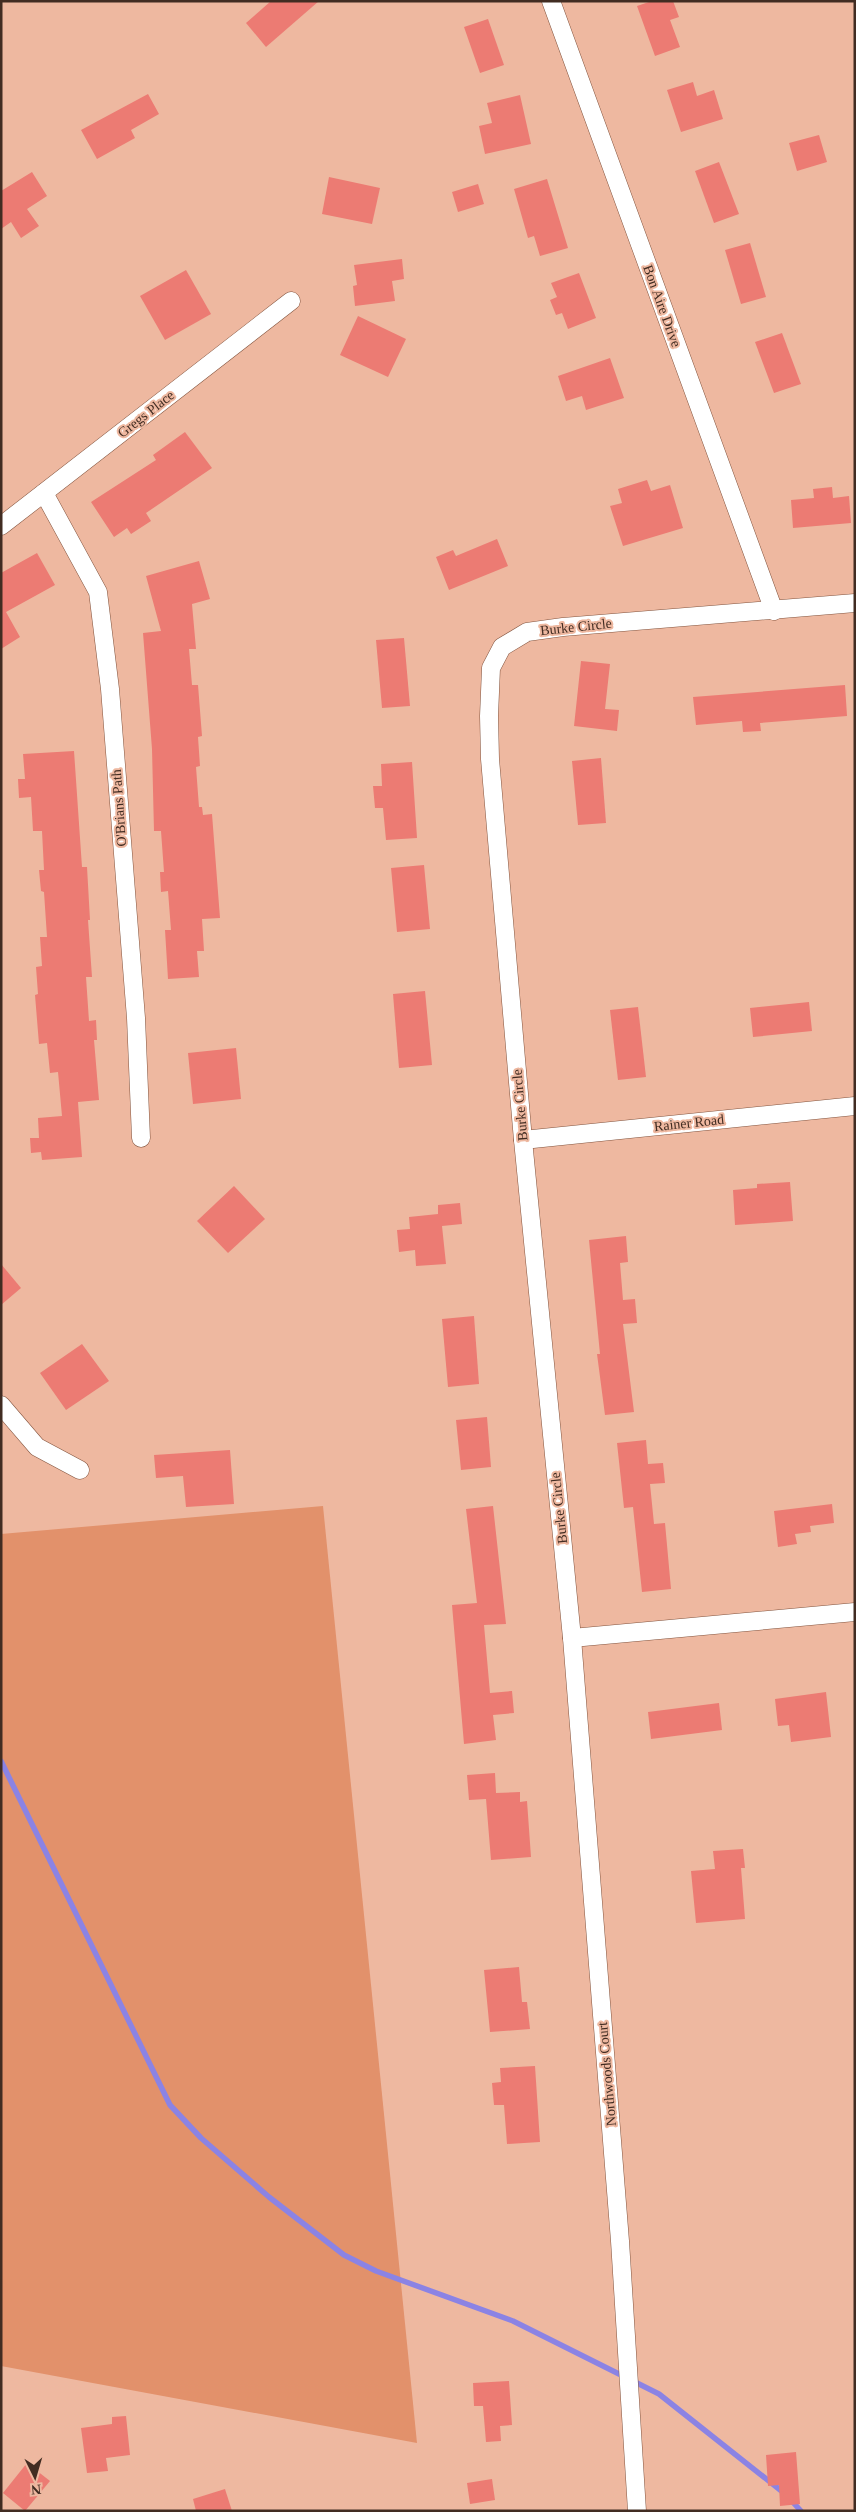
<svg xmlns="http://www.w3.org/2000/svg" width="856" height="2512" viewBox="0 0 856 2512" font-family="Georgia,serif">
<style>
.green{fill:#e2916b}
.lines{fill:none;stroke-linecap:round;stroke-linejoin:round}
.stream{stroke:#8b83e4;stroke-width:5.5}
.building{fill:#ec7b73}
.street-casing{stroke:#83543e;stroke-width:19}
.street{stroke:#fff;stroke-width:18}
.labels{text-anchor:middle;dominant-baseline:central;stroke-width:4;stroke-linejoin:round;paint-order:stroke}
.street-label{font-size:14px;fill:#412c22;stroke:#eeb8a0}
</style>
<rect width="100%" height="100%" fill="#eeb8a0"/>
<path class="green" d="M 323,1506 L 417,2443 L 1,2366 L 1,1534 Z"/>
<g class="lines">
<g class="stream">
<path d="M 1,1761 L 170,2105 L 201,2138 L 269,2197 L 344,2255 L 376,2271 L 513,2321 L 659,2394 L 784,2493"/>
<path d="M 790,2499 L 801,2511"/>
</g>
</g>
<g class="building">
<path d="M 271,1 L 319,1 L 266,47 L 246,23 Z"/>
<path d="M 652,1 L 673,1 L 679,17 L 670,20 L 680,47 L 655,56 L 637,6 Z"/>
<path d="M 488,19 L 504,65 L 480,73 L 464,27 Z"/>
<path d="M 693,82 L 697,96 L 714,90 L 723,119 L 681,132 L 667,90 Z"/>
<path d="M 148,94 L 159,114 L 131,130 L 135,138 L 97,159 L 81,130 Z"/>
<path d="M 520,95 L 531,144 L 485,154 L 479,126 L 492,123 L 487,103 Z"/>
<path d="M 819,135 L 827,162 L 797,171 L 789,143 Z"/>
<path d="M 719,162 L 739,214 L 714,223 L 695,171 Z"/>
<path d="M 32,172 L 47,196 L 27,209 L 39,226 L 21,238 L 11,222 L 1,229 L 1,191 Z"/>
<path d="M 329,177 L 380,188 L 372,224 L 322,214 Z"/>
<path d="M 547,179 L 568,248 L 540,256 L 534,236 L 528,238 L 514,189 Z"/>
<path d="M 478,184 L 484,204 L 458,212 L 452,192 Z"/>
<path d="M 750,243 L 766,297 L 741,304 L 725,250 Z"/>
<path d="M 402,259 L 404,279 L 392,281 L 395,301 L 355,306 L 353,286 L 357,285 L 354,265 Z"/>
<path d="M 186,270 L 211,314 L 165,340 L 140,296 Z"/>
<path d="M 579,273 L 596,318 L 568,329 L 562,313 L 556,315 L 550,300 L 557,297 L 551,283 Z"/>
<path d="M 358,316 L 406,339 L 388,377 L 340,355 Z"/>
<path d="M 782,333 L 801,384 L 774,393 L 755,342 Z"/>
<path d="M 610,358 L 624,398 L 586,410 L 582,396 L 566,401 L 558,376 Z"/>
<path d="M 185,432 L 212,468 L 146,513 L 151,521 L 131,534 L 127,528 L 114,537 L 91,502 L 156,460 L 153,455 Z"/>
<path d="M 647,480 L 651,491 L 670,485 L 683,528 L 623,546 L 610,506 L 622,503 L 618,489 Z"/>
<path d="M 832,487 L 833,498 L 849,496 L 851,523 L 793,528 L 791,500 L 814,498 L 813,489 Z"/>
<path d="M 497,539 L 508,566 L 449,590 L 436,557 L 453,550 L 456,556 Z"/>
<path d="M 37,553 L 55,585 L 6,612 L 20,637 L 1,649 L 1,573 Z"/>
<path d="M 199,561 L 210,599 L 192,604 L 196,649 L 189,649 L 192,685 L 198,685 L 202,736 L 198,737 L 200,766 L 196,767 L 199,807 L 202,807 L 203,815 L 212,814 L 220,918 L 202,919 L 204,951 L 197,951 L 199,977 L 168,979 L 165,930 L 171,930 L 168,891 L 161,892 L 160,872 L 164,872 L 161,831 L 154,831 L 152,749 L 143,633 L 161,631 L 146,576 Z"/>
<path d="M 404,638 L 410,706 L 382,708 L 376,640 Z"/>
<path d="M 581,661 L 610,664 L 605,709 L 619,710 L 617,731 L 574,726 Z"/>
<path d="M 845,685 L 847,716 L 760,723 L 761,731 L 743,732 L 742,721 L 696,725 L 693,697 Z"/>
<path d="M 74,751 L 82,867 L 87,867 L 90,920 L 88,920 L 92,977 L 86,977 L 89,1021 L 96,1020 L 97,1040 L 94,1040 L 99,1100 L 78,1102 L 82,1157 L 42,1160 L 41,1152 L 31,1153 L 30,1138 L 39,1138 L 38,1118 L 62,1116 L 58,1072 L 50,1073 L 47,1043 L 39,1044 L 35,995 L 38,994 L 36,967 L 42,966 L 40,937 L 47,937 L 44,892 L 41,891 L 39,870 L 44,870 L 42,831 L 33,831 L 31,797 L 19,798 L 18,779 L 25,779 L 23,754 Z"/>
<path d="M 601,758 L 606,823 L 578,825 L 572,761 Z"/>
<path d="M 412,762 L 417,838 L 386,840 L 383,808 L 375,808 L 373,786 L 382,786 L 381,764 Z"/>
<path d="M 424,865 L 430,929 L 397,932 L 391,868 Z"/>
<path d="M 425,991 L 432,1065 L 399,1068 L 393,994 Z"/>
<path d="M 809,1002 L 812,1031 L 753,1037 L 750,1008 Z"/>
<path d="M 638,1007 L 646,1077 L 618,1080 L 610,1010 Z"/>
<path d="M 236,1048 L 241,1099 L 193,1104 L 188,1053 Z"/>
<path d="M 790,1182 L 793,1221 L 735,1225 L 733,1190 L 757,1188 L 757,1184 Z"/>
<path d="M 234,1186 L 265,1219 L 228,1253 L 197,1221 Z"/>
<path d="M 460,1203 L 462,1224 L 442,1226 L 446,1264 L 416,1266 L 415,1250 L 399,1252 L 397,1230 L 410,1229 L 409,1217 L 438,1214 L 438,1205 Z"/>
<path d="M 626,1236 L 628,1262 L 620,1263 L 623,1300 L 635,1299 L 637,1323 L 623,1324 L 634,1412 L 605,1415 L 597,1354 L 600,1354 L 589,1240 Z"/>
<path d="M 1,1264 L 21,1288 L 1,1305 Z"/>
<path d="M 474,1316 L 479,1384 L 448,1387 L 442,1319 Z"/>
<path d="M 82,1344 L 109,1381 L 66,1410 L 40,1373 Z"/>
<path d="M 487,1417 L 491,1467 L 461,1470 L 456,1420 Z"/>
<path d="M 646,1440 L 648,1464 L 663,1463 L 665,1483 L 650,1484 L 654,1524 L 665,1523 L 671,1589 L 642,1592 L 633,1507 L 624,1508 L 617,1443 Z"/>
<path d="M 230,1450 L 234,1504 L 186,1507 L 183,1476 L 156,1478 L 154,1455 Z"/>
<path d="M 832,1504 L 834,1523 L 810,1526 L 811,1532 L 795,1534 L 797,1544 L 778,1547 L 774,1511 Z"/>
<path d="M 493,1506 L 506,1624 L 484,1625 L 490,1693 L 512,1691 L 514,1713 L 493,1715 L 496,1740 L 464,1744 L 452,1605 L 477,1603 L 466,1509 Z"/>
<path d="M 826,1692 L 831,1737 L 791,1742 L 789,1725 L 778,1726 L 775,1699 Z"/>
<path d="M 719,1703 L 722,1730 L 651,1739 L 648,1712 Z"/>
<path d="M 495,1773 L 496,1793 L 520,1792 L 520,1802 L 527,1801 L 531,1857 L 491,1860 L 486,1799 L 469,1800 L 467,1775 Z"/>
<path d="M 743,1849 L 745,1868 L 741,1868 L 745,1919 L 696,1923 L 691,1871 L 715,1869 L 713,1851 Z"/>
<path d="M 519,1967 L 522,2002 L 527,2002 L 530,2029 L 490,2032 L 484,1970 Z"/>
<path d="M 535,2066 L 540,2142 L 507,2144 L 504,2105 L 494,2105 L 492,2083 L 501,2082 L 500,2068 Z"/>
<path d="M 509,2381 L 512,2425 L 500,2426 L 501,2441 L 486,2442 L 483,2406 L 474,2406 L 473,2383 Z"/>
<path d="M 126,2416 L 130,2455 L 106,2458 L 108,2471 L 87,2473 L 81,2428 L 112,2424 L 112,2417 Z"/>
<path d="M 796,2452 L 800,2504 L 780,2506 L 779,2485 L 768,2486 L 766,2455 Z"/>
<path d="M 27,2463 L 50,2481 L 25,2511 L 3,2493 Z"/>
<path d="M 492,2479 L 495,2500 L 470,2504 L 467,2483 Z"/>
<path d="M 225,2489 L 232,2511 L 196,2511 L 193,2499 Z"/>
</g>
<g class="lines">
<defs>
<g id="street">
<path d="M 551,1 L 774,611"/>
<path d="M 44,493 L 98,592 L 110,689 L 136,1018 L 141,1138"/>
<path d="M 1,526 L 291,301"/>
<path d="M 523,1140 L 855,1106"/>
<path d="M 1,1405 L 37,1447 L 80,1470"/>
<path d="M 572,1638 L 855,1612"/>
<path d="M 637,2511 L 620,2241 L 572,1638 L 523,1140 L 490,759 L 489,716 L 491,668 L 502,647 L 527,632 L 563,627 L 855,603"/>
</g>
</defs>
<use href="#street" class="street-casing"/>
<use href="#street" class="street"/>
</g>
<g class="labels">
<g class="street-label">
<text transform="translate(662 306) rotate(70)">Bon Aire Drive</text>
<text transform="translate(146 414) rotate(-38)">Gregs Place</text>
<text transform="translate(576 627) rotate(-6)">Burke Circle</text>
<text transform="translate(119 808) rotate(-94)">O'Brians Path</text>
<text transform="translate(520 1105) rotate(-95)">Burke Circle</text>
<text transform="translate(689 1123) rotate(-6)">Rainer Road</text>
<text transform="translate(559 1508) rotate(-96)">Burke Circle</text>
<text transform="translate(607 2074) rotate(-95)">Northwoods Court</text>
</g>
</g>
<rect width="856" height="2512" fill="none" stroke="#412c22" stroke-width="5"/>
<g transform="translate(35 2477) rotate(175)" stroke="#eeb8a0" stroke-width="4" paint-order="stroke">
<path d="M0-4L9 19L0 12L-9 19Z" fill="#412c22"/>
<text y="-8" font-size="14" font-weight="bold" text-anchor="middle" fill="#412c22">N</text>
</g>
</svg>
